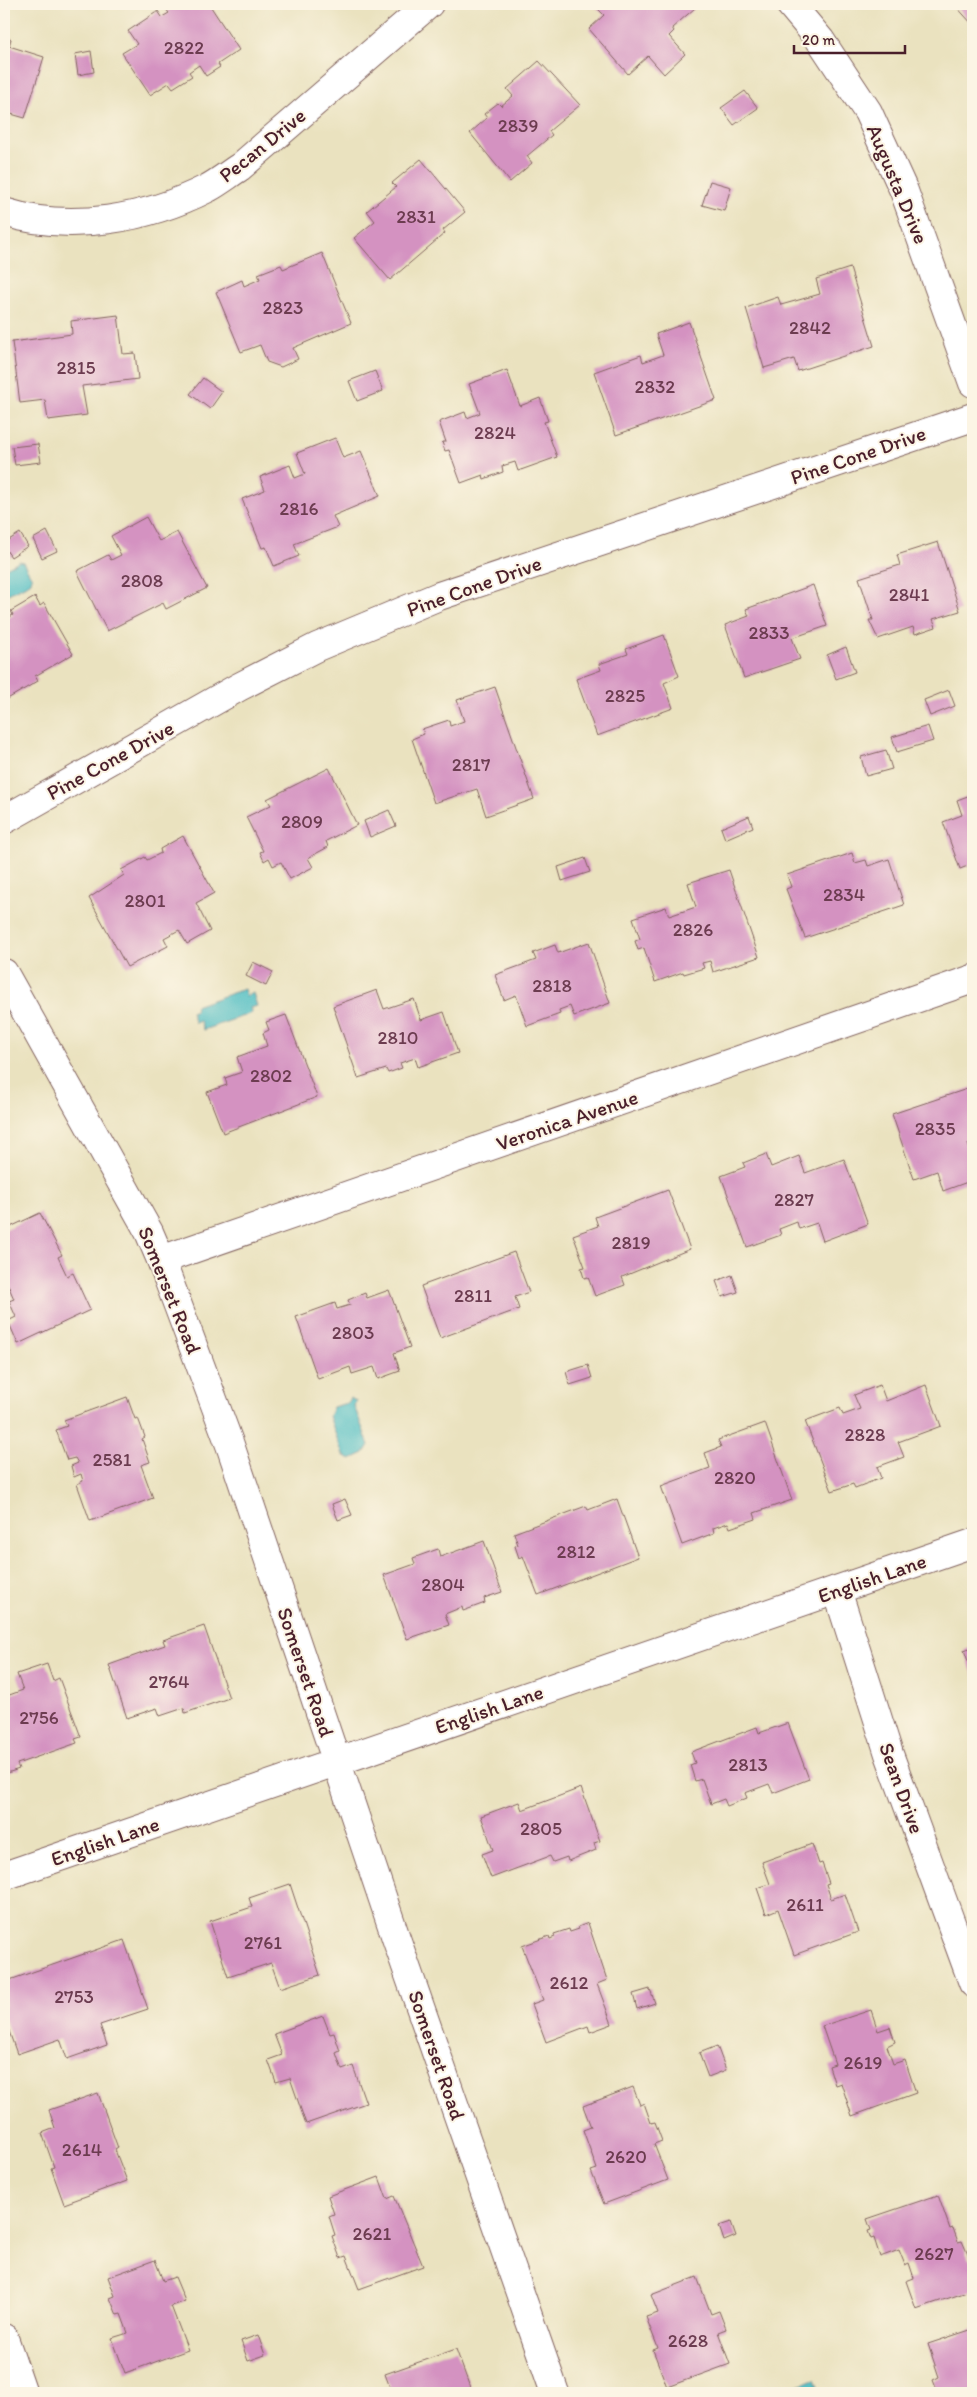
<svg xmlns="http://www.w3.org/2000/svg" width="977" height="2397" viewBox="0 0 977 2397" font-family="Itim,sans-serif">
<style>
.water{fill:#4ebdc3;stroke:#4c6e77}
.building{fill:#d492c1}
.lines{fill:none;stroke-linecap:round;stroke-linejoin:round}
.street-casing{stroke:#82635f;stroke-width:30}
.street{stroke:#fff;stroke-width:28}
.labels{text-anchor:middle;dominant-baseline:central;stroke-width:4;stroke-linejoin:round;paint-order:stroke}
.number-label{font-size:19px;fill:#6c3c50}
.street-label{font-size:21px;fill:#4a1f2b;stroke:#fcf5e5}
</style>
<rect width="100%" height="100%" fill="#fcf5e5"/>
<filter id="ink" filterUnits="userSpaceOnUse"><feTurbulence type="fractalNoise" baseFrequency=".02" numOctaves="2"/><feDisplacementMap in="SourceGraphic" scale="10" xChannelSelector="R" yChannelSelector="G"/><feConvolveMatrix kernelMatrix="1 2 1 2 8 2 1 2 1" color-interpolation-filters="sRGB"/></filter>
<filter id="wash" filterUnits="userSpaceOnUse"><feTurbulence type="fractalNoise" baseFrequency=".0096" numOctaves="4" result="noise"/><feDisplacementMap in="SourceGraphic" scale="20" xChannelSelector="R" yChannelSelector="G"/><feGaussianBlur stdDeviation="1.12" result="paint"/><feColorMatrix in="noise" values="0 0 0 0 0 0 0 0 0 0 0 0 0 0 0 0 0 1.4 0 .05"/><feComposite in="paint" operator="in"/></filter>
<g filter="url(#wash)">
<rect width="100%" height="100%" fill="#eae2bf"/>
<g class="water">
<path d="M 19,561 L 23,562 L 32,578 L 30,583 L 4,596 L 4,569 Z"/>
<path d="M 244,989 L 246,996 L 253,993 L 257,1006 L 250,1008 L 252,1013 L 203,1030 L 200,1021 L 195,1023 L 191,1012 L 196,1010 L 195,1006 Z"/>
<path d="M 350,1398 L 356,1401 L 354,1406 L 369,1445 L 364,1453 L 351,1459 L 343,1455 L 329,1416 L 333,1407 L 347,1403 Z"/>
<path d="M 815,2379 L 820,2393 L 789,2393 L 788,2389 Z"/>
</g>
<g id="blocks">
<g class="building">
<path d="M 162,4 L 209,4 L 239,50 L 218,64 L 220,67 L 206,76 L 199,65 L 189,72 L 192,76 L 173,88 L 169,83 L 150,95 L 122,53 L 137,44 L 128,31 L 158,11 L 162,17 L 169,13 Z"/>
<path d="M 599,4 L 691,4 L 695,8 L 672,28 L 674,31 L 669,36 L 685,54 L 664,74 L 648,56 L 628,74 L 589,29 L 604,15 L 596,7 Z"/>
<path d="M 954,4 L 973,4 L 973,25 Z"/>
<path d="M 4,36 L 11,39 L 9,46 L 44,57 L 25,118 L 4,112 Z"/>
<path d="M 91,51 L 94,72 L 78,75 L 75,54 Z"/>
<path d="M 539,61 L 580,105 L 549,131 L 552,135 L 527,156 L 532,163 L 510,182 L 470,133 L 487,118 L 484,114 L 498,103 L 501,106 L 513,96 L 507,89 Z"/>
<path d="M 745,91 L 758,108 L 734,125 L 721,108 Z"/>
<path d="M 421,159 L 465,212 L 443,230 L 445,233 L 390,280 L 354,238 L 375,221 L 367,211 L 396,187 L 392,183 Z"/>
<path d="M 710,181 L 731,187 L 724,211 L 702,205 Z"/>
<path d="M 322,253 L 351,323 L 293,348 L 298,359 L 281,367 L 267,362 L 260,345 L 241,352 L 216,292 L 242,280 L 244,286 L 260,279 L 258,274 L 281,265 L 283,269 Z"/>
<path d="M 850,268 L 874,346 L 798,371 L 794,359 L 764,368 L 746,308 L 778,297 L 781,305 L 820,294 L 816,279 Z"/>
<path d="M 118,315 L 123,354 L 135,353 L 138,379 L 82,386 L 87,415 L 48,420 L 45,400 L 20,403 L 12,342 L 72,334 L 71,321 Z"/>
<path d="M 689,322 L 716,400 L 616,435 L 594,372 L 641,355 L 643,362 L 663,355 L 656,334 Z"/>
<path d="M 507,370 L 520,406 L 540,398 L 548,421 L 544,422 L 557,457 L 518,471 L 515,462 L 502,466 L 503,472 L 484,479 L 483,475 L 461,483 L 449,450 L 445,451 L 442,442 L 446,442 L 439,422 L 465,412 L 467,418 L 480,413 L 469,384 Z"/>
<path d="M 375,371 L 383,391 L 357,401 L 349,381 Z"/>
<path d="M 203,378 L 222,392 L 210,409 L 190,394 Z"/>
<path d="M 335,438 L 343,458 L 361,451 L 380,496 L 333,516 L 338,527 L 294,544 L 299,556 L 274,566 L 266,547 L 262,548 L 242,499 L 265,490 L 260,477 L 290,465 L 295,478 L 305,474 L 297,453 Z"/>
<path d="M 38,444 L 41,462 L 15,465 L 12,447 Z"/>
<path d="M 146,517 L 159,541 L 177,532 L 207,588 L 166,609 L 163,603 L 107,631 L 77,571 L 108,555 L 111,560 L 121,555 L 111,536 Z"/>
<path d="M 47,531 L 57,551 L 42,558 L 33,539 Z"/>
<path d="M 20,533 L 28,546 L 11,557 L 4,547 L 4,543 Z"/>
<path d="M 938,542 L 960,611 L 933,619 L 936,627 L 915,634 L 913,627 L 878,639 L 869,620 L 873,620 L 859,578 L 900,565 L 897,555 Z"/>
<path d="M 813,585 L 827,626 L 792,638 L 800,659 L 744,678 L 725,625 L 749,616 L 746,609 Z"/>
<path d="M 35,597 L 40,606 L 44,603 L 73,654 L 35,676 L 38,681 L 4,701 L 4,620 L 13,615 L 11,611 Z"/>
<path d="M 664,635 L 679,676 L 664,683 L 673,708 L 597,736 L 576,679 L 601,670 L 599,664 L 628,654 L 626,649 Z"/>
<path d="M 846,647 L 855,672 L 836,679 L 827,655 Z"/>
<path d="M 495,687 L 534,799 L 486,816 L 477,789 L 434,803 L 412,739 L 424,734 L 422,729 L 449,720 L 450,726 L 464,721 L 457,700 Z"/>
<path d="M 949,690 L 955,706 L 930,716 L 924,700 Z"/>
<path d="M 928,726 L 933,741 L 897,752 L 892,737 Z"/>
<path d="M 886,750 L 892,769 L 866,776 L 861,757 Z"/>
<path d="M 329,768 L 357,825 L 326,841 L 328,847 L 308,858 L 313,867 L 290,879 L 281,862 L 273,866 L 269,858 L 264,861 L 260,852 L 263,851 L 246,817 L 271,805 L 267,799 Z"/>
<path d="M 973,794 L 973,864 L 960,869 L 943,822 L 962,815 L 957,800 Z"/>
<path d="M 389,810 L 396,826 L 370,837 L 364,821 Z"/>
<path d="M 749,816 L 753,827 L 725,839 L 721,828 Z"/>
<path d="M 183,836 L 214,893 L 196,903 L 210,931 L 187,944 L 179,930 L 164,938 L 168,946 L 127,967 L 89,898 L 124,875 L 121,870 L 145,857 L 147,860 L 161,853 L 160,849 Z"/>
<path d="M 852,853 L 855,863 L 866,860 L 868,866 L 889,859 L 904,905 L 805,938 L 786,889 L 791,887 L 787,875 Z"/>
<path d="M 585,858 L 590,872 L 562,881 L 558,867 Z"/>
<path d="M 729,870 L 759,957 L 713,972 L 710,961 L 702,963 L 704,968 L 684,974 L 683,972 L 655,982 L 644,948 L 638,950 L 635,941 L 640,939 L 633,918 L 666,907 L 669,916 L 696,907 L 688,883 Z"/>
<path d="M 589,942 L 610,1003 L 574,1016 L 570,1006 L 559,1010 L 560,1014 L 527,1026 L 516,995 L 504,1000 L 495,975 L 536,960 L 533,953 L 555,945 L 558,953 Z"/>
<path d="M 253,962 L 273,972 L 266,986 L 246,976 Z"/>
<path d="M 377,990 L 384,1009 L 414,999 L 421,1020 L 444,1012 L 458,1053 L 418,1067 L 415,1058 L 400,1063 L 402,1068 L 388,1073 L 386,1069 L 358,1078 L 333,1006 Z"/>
<path d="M 286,1015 L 317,1097 L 223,1133 L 207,1092 L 227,1085 L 225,1078 L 242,1072 L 237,1057 L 267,1046 L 263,1033 L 269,1030 L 266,1022 Z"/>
<path d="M 973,1087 L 973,1142 L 968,1144 L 973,1160 L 973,1180 L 943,1191 L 937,1171 L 914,1179 L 892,1114 Z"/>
<path d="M 766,1154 L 771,1167 L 799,1156 L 805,1173 L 844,1159 L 868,1224 L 823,1241 L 817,1223 L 799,1229 L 797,1222 L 779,1229 L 781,1235 L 747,1247 L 721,1176 L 745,1167 L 743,1163 Z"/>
<path d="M 668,1190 L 690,1249 L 622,1277 L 625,1285 L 595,1296 L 588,1277 L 584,1278 L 581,1268 L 585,1267 L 573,1235 L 598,1226 L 595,1217 Z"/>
<path d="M 40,1213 L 62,1255 L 58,1257 L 67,1276 L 73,1273 L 90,1310 L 18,1344 L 8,1321 L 16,1317 L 9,1301 L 14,1299 L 4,1276 L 4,1230 Z"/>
<path d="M 514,1252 L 529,1292 L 515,1297 L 519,1309 L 440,1338 L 421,1286 Z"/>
<path d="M 732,1275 L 738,1292 L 722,1297 L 716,1281 Z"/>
<path d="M 389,1290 L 410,1347 L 394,1353 L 400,1371 L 378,1379 L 374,1367 L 352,1374 L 350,1367 L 318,1379 L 296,1317 L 335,1303 L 337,1309 L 350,1305 L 348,1300 L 365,1293 L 367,1298 Z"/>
<path d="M 588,1365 L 592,1378 L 570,1385 L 566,1372 Z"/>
<path d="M 880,1385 L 886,1401 L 926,1385 L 941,1426 L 898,1442 L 904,1457 L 877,1467 L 881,1478 L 855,1488 L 853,1484 L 832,1491 L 805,1421 L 840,1408 L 843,1415 L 860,1409 L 854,1395 Z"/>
<path d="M 127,1397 L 135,1419 L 138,1418 L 145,1437 L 142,1439 L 150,1462 L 141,1465 L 153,1498 L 90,1521 L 77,1484 L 83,1481 L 81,1474 L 74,1477 L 71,1466 L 78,1463 L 75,1458 L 67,1460 L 56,1430 L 67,1426 L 64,1420 Z"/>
<path d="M 765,1423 L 792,1500 L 754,1513 L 756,1519 L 730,1528 L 728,1523 L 713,1528 L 714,1533 L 682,1545 L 661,1486 L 710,1468 L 705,1453 L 721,1447 L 718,1440 Z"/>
<path d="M 345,1499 L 352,1515 L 338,1520 L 332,1504 Z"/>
<path d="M 617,1499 L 638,1557 L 538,1595 L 523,1556 L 519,1558 L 515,1546 L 518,1545 L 514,1533 L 586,1506 L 588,1510 Z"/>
<path d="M 484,1541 L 502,1592 L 484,1598 L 485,1603 L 463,1611 L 462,1607 L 445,1614 L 449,1625 L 407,1639 L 384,1575 L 415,1564 L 413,1558 L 438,1549 L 440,1557 Z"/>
<path d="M 204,1626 L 229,1698 L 185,1713 L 184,1708 L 160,1716 L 157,1708 L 127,1718 L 109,1665 L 165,1645 L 163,1640 Z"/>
<path d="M 973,1647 L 973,1675 L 964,1650 Z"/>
<path d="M 47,1664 L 53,1681 L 59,1678 L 81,1737 L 75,1739 L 77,1743 L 17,1764 L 19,1769 L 4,1774 L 4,1697 L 23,1690 L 17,1674 Z"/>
<path d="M 788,1723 L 809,1779 L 773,1793 L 769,1784 L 745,1793 L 747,1798 L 727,1806 L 724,1799 L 711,1804 L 702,1779 L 695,1781 L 690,1765 L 695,1763 L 691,1752 L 757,1727 L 759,1733 Z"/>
<path d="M 581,1788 L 600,1841 L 594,1843 L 596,1850 L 568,1861 L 567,1857 L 553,1862 L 550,1856 L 491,1878 L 482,1854 L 493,1850 L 481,1816 L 519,1802 L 522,1810 Z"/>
<path d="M 812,1844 L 819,1864 L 822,1863 L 829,1883 L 826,1884 L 831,1899 L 845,1894 L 858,1932 L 794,1955 L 778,1909 L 766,1914 L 757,1888 L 770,1884 L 762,1862 Z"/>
<path d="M 290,1884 L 320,1975 L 280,1988 L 271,1963 L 228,1977 L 210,1921 L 252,1907 L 249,1898 Z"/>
<path d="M 588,1923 L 607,1980 L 597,1984 L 612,2024 L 590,2032 L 588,2026 L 546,2042 L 532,2004 L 543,2000 L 522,1946 L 549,1936 L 550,1939 L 555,1937 L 554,1934 L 569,1929 L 570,1932 L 579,1929 L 578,1927 Z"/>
<path d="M 124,1940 L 148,2009 L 100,2025 L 107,2045 L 67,2059 L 60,2039 L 17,2054 L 4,2017 L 4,1982 Z"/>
<path d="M 650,1989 L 655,2003 L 637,2009 L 633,1994 Z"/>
<path d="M 871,2010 L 878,2031 L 890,2027 L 895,2042 L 887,2046 L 893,2064 L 905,2060 L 916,2093 L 852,2116 L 841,2083 L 835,2085 L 829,2066 L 835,2064 L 822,2026 Z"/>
<path d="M 323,2016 L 330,2034 L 334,2033 L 340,2051 L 336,2053 L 342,2070 L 353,2066 L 366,2103 L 306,2124 L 290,2078 L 276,2082 L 268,2060 L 282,2055 L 274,2034 Z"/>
<path d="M 717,2046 L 726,2070 L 708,2077 L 699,2053 Z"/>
<path d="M 633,2087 L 640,2105 L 644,2103 L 651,2123 L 655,2122 L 662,2141 L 654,2144 L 668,2180 L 604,2204 L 591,2171 L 597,2169 L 583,2130 L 591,2127 L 583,2106 Z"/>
<path d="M 98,2093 L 118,2148 L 115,2150 L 127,2181 L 64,2204 L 51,2168 L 54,2167 L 42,2133 L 55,2128 L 49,2110 Z"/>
<path d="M 379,2177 L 387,2199 L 394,2196 L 423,2266 L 359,2289 L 346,2256 L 340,2258 L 332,2236 L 335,2235 L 329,2216 L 334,2214 L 328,2196 Z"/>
<path d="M 938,2195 L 950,2229 L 953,2228 L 958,2242 L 962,2241 L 969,2257 L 973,2268 L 973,2290 L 916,2309 L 906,2281 L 914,2278 L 909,2263 L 905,2265 L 899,2250 L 880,2257 L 874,2238 L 871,2239 L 868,2231 L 871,2230 L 867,2219 Z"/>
<path d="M 731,2222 L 736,2236 L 724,2241 L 719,2226 Z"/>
<path d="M 155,2260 L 163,2281 L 175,2277 L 185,2301 L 171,2306 L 188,2350 L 125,2373 L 112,2338 L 128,2333 L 121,2314 L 117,2315 L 110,2298 L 115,2296 L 108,2277 Z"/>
<path d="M 697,2277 L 711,2314 L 719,2311 L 726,2329 L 718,2332 L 730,2364 L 667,2387 L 653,2350 L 658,2348 L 646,2317 L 658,2313 L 651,2295 Z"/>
<path d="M 973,2329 L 973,2393 L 938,2393 L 933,2380 L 939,2377 L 928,2344 Z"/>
<path d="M 258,2335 L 265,2355 L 248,2361 L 241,2341 Z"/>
<path d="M 456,2349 L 472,2393 L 392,2393 L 385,2374 Z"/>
</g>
</g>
</g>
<g filter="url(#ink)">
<use href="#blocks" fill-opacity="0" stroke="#82635f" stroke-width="1"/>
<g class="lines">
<defs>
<g id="street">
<path d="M 790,4 L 821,41 L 868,112 L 904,191 L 973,383"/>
<path d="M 4,212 C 70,233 147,219 208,188 C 219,182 229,174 240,167 L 429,4"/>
<path d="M 4,820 L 239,687 L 317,647 L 439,596 L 973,417"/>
<path d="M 4,973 L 149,1232 L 161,1260 L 230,1445 L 396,1938 L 555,2393"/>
<path d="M 161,1260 L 973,979"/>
<path d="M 837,1590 L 889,1754 L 973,1983"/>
<path d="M 4,1876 L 973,1543"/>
<path d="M 4,2338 L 23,2393"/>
</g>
</defs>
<use href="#street" class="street-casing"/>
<use href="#street" class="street"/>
</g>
</g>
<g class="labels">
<g class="number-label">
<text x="184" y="47">2822</text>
<text x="518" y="125">2839</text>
<text x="416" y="216">2831</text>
<text x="283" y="307">2823</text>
<text x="810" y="327">2842</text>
<text x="76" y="367">2815</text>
<text x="655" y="386">2832</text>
<text x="495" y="432">2824</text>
<text x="299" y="508">2816</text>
<text x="142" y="580">2808</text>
<text x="909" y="594">2841</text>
<text x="769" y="632">2833</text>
<text x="625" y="695">2825</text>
<text x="471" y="764">2817</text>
<text x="302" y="821">2809</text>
<text x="844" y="894">2834</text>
<text x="145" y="900">2801</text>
<text x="693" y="929">2826</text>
<text x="552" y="985">2818</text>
<text x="398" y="1037">2810</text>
<text x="271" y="1075">2802</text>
<text x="935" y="1128">2835</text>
<text x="794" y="1199">2827</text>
<text x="631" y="1242">2819</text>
<text x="473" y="1295">2811</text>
<text x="353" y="1332">2803</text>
<text x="865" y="1434">2828</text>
<text x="112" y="1459">2581</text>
<text x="735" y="1477">2820</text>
<text x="576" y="1551">2812</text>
<text x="443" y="1584">2804</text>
<text x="169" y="1681">2764</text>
<text x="39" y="1717">2756</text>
<text x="748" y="1764">2813</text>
<text x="541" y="1828">2805</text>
<text x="805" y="1904">2611</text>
<text x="263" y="1942">2761</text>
<text x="569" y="1982">2612</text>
<text x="74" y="1996">2753</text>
<text x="863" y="2062">2619</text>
<text x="82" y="2149">2614</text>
<text x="626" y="2156">2620</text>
<text x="372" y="2233">2621</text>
<text x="934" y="2253">2627</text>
<text x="688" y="2340">2628</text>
</g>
<g class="street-label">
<text transform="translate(262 145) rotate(-39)">Pecan Drive</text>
<text transform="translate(898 184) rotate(67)">Augusta Drive</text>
<text transform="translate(858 455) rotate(-19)">Pine Cone Drive</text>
<text transform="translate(474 586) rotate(-20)">Pine Cone Drive</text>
<text transform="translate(110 760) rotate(-29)">Pine Cone Drive</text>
<text transform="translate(567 1120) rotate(-19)">Veronica Avenue</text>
<text transform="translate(170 1290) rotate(68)">Somerset Road</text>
<text transform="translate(872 1578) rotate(-19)">English Lane</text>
<text transform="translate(306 1672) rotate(71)">Somerset Road</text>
<text transform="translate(489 1709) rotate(-19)">English Lane</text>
<text transform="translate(902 1788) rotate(70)">Sean Drive</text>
<text transform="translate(105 1841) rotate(-19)">English Lane</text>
<text transform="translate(437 2055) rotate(71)">Somerset Road</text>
</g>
</g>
<rect width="977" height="2397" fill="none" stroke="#fcf5e5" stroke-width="20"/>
<path d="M794 45v8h111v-8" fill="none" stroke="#4a1f2b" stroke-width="2.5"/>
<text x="802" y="45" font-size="15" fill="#4a1f2b" stroke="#fcf5e5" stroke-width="4" paint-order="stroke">20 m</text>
</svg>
